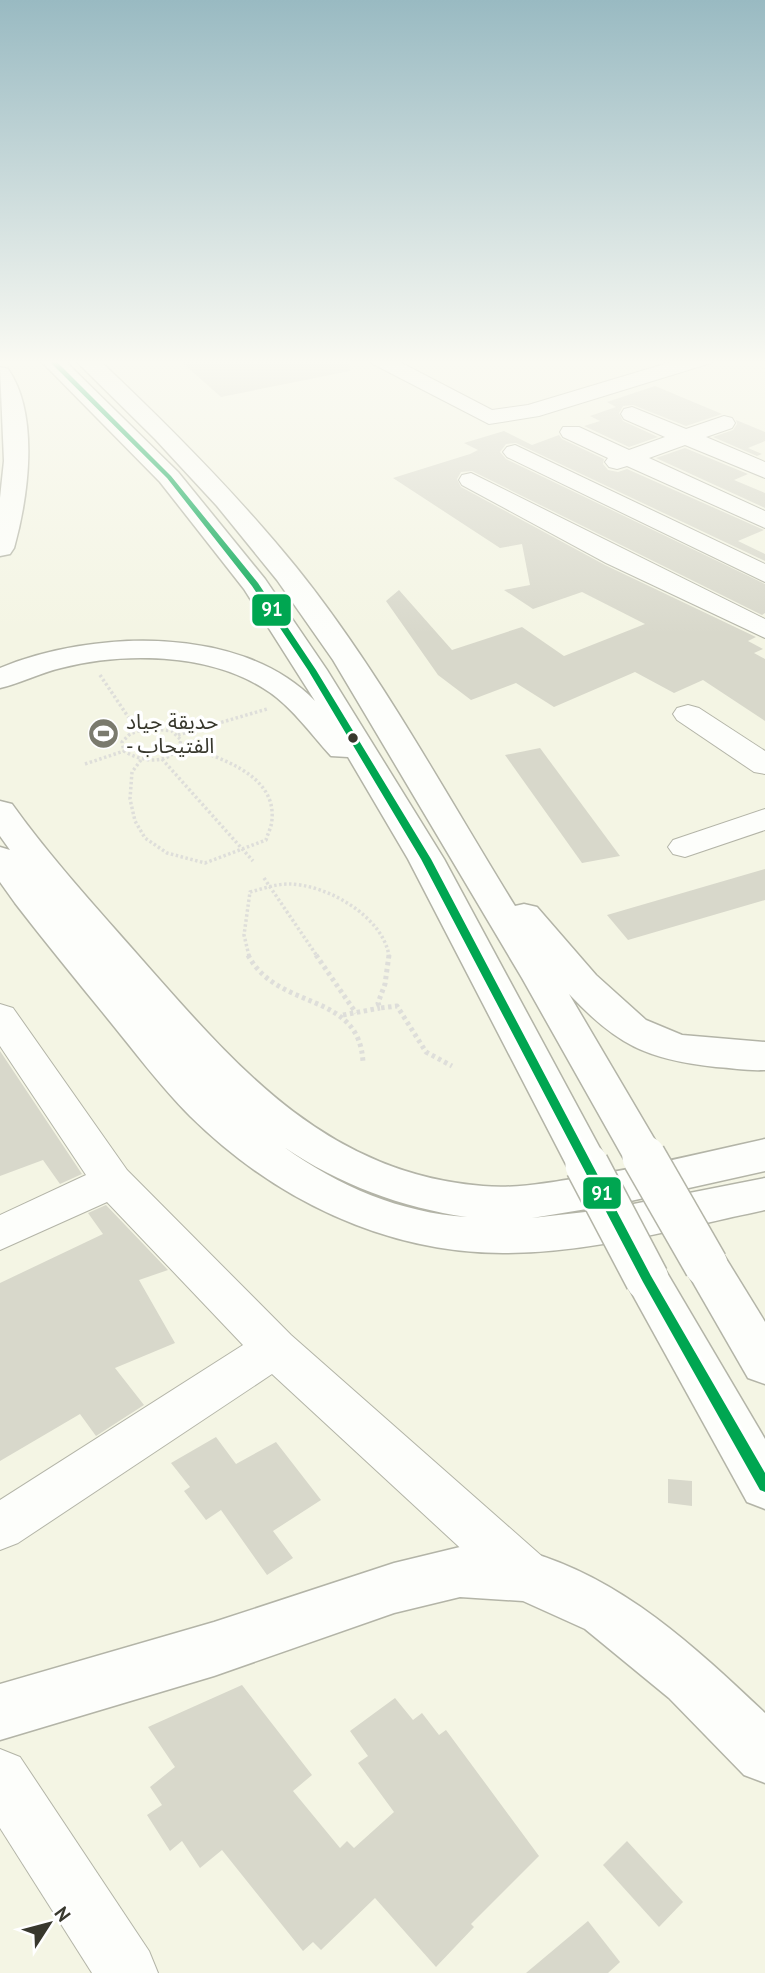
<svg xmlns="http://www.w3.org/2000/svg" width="765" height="1973" viewBox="0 0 765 1973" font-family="'PT Sans','Noto Sans Arabic',sans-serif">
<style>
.building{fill:#d8d8cb}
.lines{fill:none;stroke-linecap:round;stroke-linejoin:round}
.minor-casing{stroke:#b3b4a7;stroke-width:2}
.tertiary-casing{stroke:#b3b4a7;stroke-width:3}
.secondary-casing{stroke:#b3b4a7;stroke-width:3}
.trunk-casing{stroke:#b3b4a7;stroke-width:3}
.path-far1{stroke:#dededa;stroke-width:3.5;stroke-dasharray:2.5 2.5;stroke-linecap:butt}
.path{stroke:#dededa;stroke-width:5;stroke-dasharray:3.5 3.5;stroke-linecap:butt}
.minor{fill:#fdfefb;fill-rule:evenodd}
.tertiary{fill:#fdfefb;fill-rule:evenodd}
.secondary{fill:#fdfefb;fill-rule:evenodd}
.trunk{fill:#fdfefb;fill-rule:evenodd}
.trunk-bridge-casing{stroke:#b3b4a7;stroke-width:46;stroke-linecap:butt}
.trunk-bridge{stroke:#fdfefb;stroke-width:43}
.bus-1-casing{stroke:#fff;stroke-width:6}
.bus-1{fill:#00a651;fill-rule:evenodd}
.bus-dot{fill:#38382d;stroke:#fff;stroke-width:2.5}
.labels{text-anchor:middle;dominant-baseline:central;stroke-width:7;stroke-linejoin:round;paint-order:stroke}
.poi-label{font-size:21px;fill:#38382d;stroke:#fff;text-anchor:start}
.line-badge{stroke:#fff;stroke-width:2.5}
.badge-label{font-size:19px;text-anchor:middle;font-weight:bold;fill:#fff}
</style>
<rect width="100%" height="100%" fill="#f4f5e4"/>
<g class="building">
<path d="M 178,359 L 349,359 L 350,371 L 221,397 Z"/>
<path d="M 655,386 L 722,414 L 686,426 L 633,405 L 623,406 L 619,413 L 623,421 L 658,437 L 629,447 L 584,426 L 600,421 L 590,416 L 616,407 L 607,402 Z"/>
<path d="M 736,420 L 765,432 L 765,441 L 748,448 L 762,454 L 757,456 L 713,437 L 733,430 L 737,424 Z"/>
<path d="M 504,431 L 532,445 L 559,435 L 562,439 L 604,459 L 603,464 L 608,470 L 618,472 L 627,469 L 764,530 L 738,541 L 765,554 L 765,561 L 516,443 L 506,444 L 500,452 L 506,459 L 765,584 L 765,613 L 762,615 L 472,471 L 461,472 L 457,479 L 461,487 L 605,565 L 756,637 L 748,641 L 763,649 L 754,653 L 765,659 L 765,721 L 703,680 L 674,693 L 635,672 L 554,707 L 516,683 L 471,700 L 438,675 L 386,601 L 399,590 L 452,650 L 522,627 L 564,656 L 645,624 L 582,592 L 533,609 L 504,590 L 530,585 L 522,544 L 500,548 L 393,478 L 470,454 L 478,450 L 464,443 Z"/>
<path d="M 685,448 L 748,474 L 734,480 L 765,493 L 765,508 L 656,458 Z"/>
<path d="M 540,748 L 620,856 L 582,863 L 505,755 Z"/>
<path d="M 765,869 L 765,900 L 628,940 L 607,915 Z"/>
<path d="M 0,1051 L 82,1174 L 60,1184 L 43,1160 L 0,1176 Z"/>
<path d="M 106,1205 L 168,1270 L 139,1280 L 175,1343 L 115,1368 L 144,1405 L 96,1436 L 80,1414 L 0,1461 L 0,1283 L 103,1234 L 88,1213 Z"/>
<path d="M 216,1437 L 236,1464 L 276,1442 L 321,1500 L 273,1531 L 293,1558 L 267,1575 L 221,1510 L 206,1520 L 184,1491 L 190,1487 L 171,1463 Z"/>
<path d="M 668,1479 L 692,1481 L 692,1506 L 668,1503 Z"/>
<path d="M 242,1685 L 312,1775 L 293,1791 L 340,1848 L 347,1841 L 354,1848 L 394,1812 L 358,1763 L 368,1756 L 350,1731 L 395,1698 L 413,1720 L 422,1713 L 439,1735 L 446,1730 L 539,1856 L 471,1924 L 474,1927 L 436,1967 L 375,1898 L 321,1950 L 313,1942 L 303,1951 L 222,1850 L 200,1868 L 182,1841 L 170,1851 L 147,1815 L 162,1805 L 150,1787 L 175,1767 L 148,1727 Z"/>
<path d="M 627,1841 L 683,1902 L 659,1927 L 603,1865 Z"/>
<path d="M 588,1921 L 620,1962 L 608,1973 L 526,1973 Z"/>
</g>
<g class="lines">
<defs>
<g id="minor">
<path d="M 368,359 L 394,359 L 492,410 L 528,405 L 681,359 L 714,359 L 711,363 L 539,416 L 489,424 L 371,363 Z"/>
<path d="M 632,407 L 686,429 L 724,416 L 732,418 L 735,423 L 732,428 L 706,437 L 765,462 L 765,478 L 685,445 L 649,458 L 765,511 L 765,528 L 627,466 L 617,469 L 609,467 L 605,462 L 608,458 L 563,437 L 560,432 L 563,427 L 579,427 L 629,450 L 665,437 L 624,419 L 621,414 L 624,409 Z"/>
<path d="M 515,445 L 765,564 L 765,582 L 507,457 L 503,452 L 507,447 Z"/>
<path d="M 471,473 L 765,619 L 765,638 L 606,563 L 462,485 L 459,480 L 462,475 Z"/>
<path d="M 688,705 L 699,708 L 765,751 L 765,774 L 754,772 L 677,720 L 673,714 L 677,708 Z"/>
<path d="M 765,809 L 765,830 L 685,857 L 673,854 L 668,847 L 673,840 Z"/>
<path d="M 0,1004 L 13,1008 L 127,1170 L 291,1335 L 545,1559 L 553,1576 L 545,1593 L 527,1600 L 509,1593 L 272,1374 L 18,1543 L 0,1550 L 0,1500 L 243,1345 L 107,1202 L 0,1250 L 0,1215 L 86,1175 L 0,1046 Z"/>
<path d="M 0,1749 L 20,1757 L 149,1951 L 158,1973 L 92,1973 L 0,1828 Z"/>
</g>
<path id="tertiary" d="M 460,1547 C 482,1549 508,1546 529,1552 C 623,1579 696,1648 765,1713 L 765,1783 L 744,1775 L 669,1698 L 585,1629 L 523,1601 L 460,1597 L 394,1613 L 214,1676 L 0,1740 L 0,1684 L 214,1622 L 394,1563 Z"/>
<path id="secondary" d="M 0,801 L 12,804 C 50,857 94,905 137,954 C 235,1065 324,1173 483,1186 C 515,1189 547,1183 578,1178 C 641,1168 703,1153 765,1139 L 765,1171 L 617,1204 L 532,1218 L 603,1210 L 765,1178 L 765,1210 C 679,1228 592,1253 503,1253 C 385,1253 274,1199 190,1116 C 160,1086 135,1052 108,1019 C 77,981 45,942 15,903 L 0,882 L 0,847 L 10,850 L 0,836 ZM 284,1147 C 338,1184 403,1208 467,1217 C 401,1213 338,1186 284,1147 Z"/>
<g id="trunk">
<path d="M 39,359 L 63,359 L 178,472 L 265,579 L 327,670 L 444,859 L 609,1165 L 602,1176 L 587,1181 L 572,1176 L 408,859 L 348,757 L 331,756 C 310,733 290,704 263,688 C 207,653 123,652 61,668 C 40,673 21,683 0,688 L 0,668 C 92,630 241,624 315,701 L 244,589 L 160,482 Z"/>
<path d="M 74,359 L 98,359 C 168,425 235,492 296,567 C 379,670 445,793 515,906 L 524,904 L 537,907 L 596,975 L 646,1020 L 682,1035 L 765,1042 L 765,1070 C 748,1071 733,1068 716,1067 C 646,1059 617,1045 569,994 L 665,1157 L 659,1168 L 644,1173 L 629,1168 L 522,978 L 333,660 L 277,580 L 217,506 L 155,439 Z"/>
<path d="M 0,367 L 8,369 C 40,415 28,498 14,548 L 10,554 L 0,556 L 0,498 L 4,461 Z"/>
<path d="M 706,1247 L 722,1252 L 765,1322 L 765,1384 L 748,1378 L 683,1265 L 690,1252 Z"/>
<path d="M 647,1261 L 663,1266 L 765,1439 L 765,1509 L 747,1502 L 624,1279 L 631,1266 Z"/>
</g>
</defs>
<use href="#minor" class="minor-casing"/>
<use href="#tertiary" class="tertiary-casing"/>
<use href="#secondary" class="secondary-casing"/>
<use href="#trunk" class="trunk-casing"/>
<g class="path-far1">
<path d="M 100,675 L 137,730"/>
<path d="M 146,728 L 172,731 L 181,740 C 175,766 142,763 124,751 L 122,742 L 130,734 Z"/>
<path d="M 178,735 L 267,709"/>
<path d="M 162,759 L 253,861"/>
<path d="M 141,760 L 132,772 L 130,799 L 135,821 L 145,838 L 167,853 L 205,863 L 266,840 C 268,833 272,826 272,819 C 276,773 215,756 181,745"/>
<path d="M 85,764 L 124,751"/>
<path d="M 264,878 L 317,956"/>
<path d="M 249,956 L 244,935 L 250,892 C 262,889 275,884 288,884 C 326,884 383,916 389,956"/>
</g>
<g class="path">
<path d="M 248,955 C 278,1012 359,990 363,1062"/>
<path d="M 316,955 L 356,1013"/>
<path d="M 389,955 L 385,984 L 378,1003 L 380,1008 L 397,1006 L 426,1052 L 452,1066"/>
<path d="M 343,1015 L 380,1008"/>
</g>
<use href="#minor" class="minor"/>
<use href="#tertiary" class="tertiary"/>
<use href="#secondary" class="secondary"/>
<use href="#trunk" class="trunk"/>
<defs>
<g id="trunk-bridge">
<path d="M 644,1157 L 706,1265"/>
<path d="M 587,1165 L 647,1279"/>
</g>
</defs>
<use href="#trunk-bridge" class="trunk-bridge-casing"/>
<use href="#trunk-bridge" class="trunk-bridge"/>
<defs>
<path id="bus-1" d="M 47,359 L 54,359 L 171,476 L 258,583 L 316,670 L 431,859 L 651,1276 L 765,1473 L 765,1492 L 760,1490 L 643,1282 L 421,859 L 308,670 L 252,586 L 167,478 Z"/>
</defs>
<use href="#bus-1" class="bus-1-casing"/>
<use href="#bus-1" class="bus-1"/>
</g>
<linearGradient id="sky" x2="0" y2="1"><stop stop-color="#99bac2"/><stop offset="0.57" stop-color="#fafaf3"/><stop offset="1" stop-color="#fafaf3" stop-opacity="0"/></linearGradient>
<rect width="765" height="635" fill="url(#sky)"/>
<defs>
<symbol id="stadium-disc" viewBox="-11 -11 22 22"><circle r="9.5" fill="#7a7a6d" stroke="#fff"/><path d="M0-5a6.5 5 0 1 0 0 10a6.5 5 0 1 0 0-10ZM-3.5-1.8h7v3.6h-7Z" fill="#fff"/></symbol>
</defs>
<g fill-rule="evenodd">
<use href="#stadium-disc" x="86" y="716" width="35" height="35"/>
</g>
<circle class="bus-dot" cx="353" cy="738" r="6"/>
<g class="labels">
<g class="poi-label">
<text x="126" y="721">حديقة جياد<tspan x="126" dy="24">- الفتيحاب</tspan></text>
</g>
</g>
<g class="line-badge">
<rect x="251" y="593" width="41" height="34" rx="7" fill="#00a651"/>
<rect x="582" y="1176" width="40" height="34" rx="7" fill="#00a651"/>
</g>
<g class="badge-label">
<text x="272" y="616">91</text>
<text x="602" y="1200">91</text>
</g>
<g transform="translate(49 1924) rotate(54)" stroke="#ffffff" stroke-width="5" paint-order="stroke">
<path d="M0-5L12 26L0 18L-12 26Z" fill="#38382d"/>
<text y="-10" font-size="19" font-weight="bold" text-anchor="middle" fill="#38382d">N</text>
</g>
</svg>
